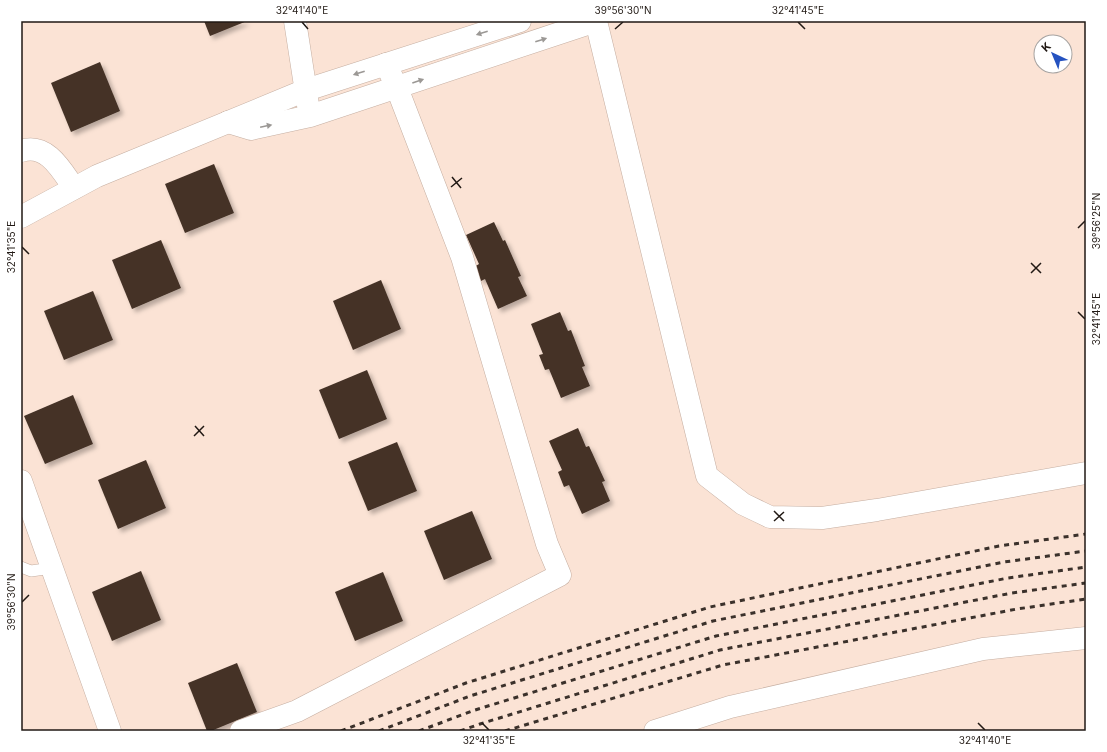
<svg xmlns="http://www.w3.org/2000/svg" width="1107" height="752" viewBox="0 0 1107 752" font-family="Inter,sans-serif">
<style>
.building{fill:#443227;filter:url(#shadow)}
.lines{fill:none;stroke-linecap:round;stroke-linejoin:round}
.lane-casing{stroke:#c5aea1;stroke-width:12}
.street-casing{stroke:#c5aea1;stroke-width:23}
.lane{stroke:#fff;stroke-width:11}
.street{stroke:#fff;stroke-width:22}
.rail{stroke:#3b312b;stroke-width:3;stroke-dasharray:5 5;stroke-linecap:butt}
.oneway{fill:#9b9895}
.ticks{fill:none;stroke:#211914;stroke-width:1.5}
.neatline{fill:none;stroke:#211914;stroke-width:1.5}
.ticks-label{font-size:10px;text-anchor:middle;fill:#211914}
</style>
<defs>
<filter id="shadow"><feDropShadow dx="3.5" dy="3.5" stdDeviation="2" flood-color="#0004"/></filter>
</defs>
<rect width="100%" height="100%" fill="#fbe3d5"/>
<g class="building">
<path d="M 204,21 L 247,21 L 210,36 Z"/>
<path d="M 100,62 L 120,111 L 71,132 L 51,83 Z"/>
<path d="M 214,164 L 234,213 L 185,233 L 165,184 Z"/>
<path d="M 494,222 L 503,241 L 505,240 L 521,276 L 518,277 L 527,296 L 498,309 L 485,279 L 481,281 L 474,267 L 479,264 L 466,235 Z"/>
<path d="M 161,240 L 181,288 L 132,309 L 112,260 Z"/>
<path d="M 381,280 L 401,329 L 353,350 L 333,301 Z"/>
<path d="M 93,291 L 113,340 L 64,360 L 44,311 Z"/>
<path d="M 560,312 L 568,331 L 571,330 L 585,366 L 582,367 L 590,386 L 561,398 L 549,369 L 545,370 L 539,355 L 543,354 L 531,324 Z"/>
<path d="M 367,370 L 387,419 L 339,439 L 319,390 Z"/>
<path d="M 73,395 L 93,444 L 45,464 L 24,416 Z"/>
<path d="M 578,428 L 586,447 L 589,446 L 605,481 L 602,482 L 610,501 L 582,514 L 569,485 L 564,487 L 558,472 L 562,470 L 549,441 Z"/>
<path d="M 397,442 L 417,491 L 368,511 L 348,462 Z"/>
<path d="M 146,460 L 166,508 L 118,529 L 98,480 Z"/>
<path d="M 472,511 L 492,559 L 444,580 L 424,531 Z"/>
<path d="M 141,571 L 161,620 L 112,641 L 92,592 Z"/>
<path d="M 383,572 L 403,621 L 355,641 L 335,592 Z"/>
<path d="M 237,663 L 257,712 L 211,731 L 207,731 L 188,683 Z"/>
</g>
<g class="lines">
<defs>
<path id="lane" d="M 21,567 L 31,571 L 52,568"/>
<g id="street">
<path d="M 295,21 L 308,105"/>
<path d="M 596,21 L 707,476 L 743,504 L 770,517 L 822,518 L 877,510 L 1086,473"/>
<path d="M 228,122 L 251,129 L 310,116 L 596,21"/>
<path d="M 21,151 C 47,142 62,171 74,188"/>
<path d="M 21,217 L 97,176 L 306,90 L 520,21"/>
<path d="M 21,481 L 110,731"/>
<path d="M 241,731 L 297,711 L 560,575 L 547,544 L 462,257 L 397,88 L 386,64"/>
<path d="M 655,731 L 730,707 L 983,649 L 1086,638"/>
</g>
</defs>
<use href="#lane" class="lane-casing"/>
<use href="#street" class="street-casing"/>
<use href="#lane" class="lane"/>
<use href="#street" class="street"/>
<g class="rail">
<path d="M 341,731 L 466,683 L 710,607 L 999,546 L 1086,534"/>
<path d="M 379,731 L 470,696 L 713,621 L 1004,562 L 1086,551"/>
<path d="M 419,731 L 475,710 L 716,636 L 1008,578 L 1086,567"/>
<path d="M 460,731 L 480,724 L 720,650 L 1012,593 L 1086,583"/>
<path d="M 505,731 L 723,665 L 1017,609 L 1086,599"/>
</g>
</g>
<defs><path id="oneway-solid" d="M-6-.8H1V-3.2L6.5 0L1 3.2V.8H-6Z"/></defs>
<g class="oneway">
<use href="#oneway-solid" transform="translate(482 33) rotate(162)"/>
<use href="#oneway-solid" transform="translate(541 40) rotate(-18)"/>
<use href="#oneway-solid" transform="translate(359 73) rotate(162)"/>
<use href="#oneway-solid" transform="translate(418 81) rotate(-19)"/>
<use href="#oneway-solid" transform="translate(266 126) rotate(-12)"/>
</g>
<path class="ticks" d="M 302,22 L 308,29M 798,22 L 805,29M 615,29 L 623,22M 452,177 L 461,188M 451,187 L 462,178M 1078,228 L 1085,221M 22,247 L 29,254M 1031,263 L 1041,273M 1031,273 L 1041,263M 1078,312 L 1085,319M 195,426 L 204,436M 194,436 L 204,426M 774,511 L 784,521M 774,521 L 784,512M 22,602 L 29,595M 482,723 L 489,730M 978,723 L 985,730"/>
<rect width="1107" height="752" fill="none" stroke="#ffffff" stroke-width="44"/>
<g transform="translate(1053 54) rotate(316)"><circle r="19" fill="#ffffff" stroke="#a6a3a1"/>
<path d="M0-3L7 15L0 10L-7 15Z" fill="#2552c0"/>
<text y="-6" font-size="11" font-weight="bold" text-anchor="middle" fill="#211914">K</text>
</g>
<rect x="22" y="22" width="1063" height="708" class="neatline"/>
<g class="ticks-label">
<text x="302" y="14">32°41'40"E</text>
<text x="623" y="14">39°56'30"N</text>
<text x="798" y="14">32°41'45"E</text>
<text transform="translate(1096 221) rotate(-90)" y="4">39°56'25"N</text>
<text transform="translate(11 247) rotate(-90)" y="4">32°41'35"E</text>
<text transform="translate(1096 319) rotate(-90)" y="4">32°41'45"E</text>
<text transform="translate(11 602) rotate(-90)" y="4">39°56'30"N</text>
<text x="489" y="744">32°41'35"E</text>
<text x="985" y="744">32°41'40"E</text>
</g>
</svg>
